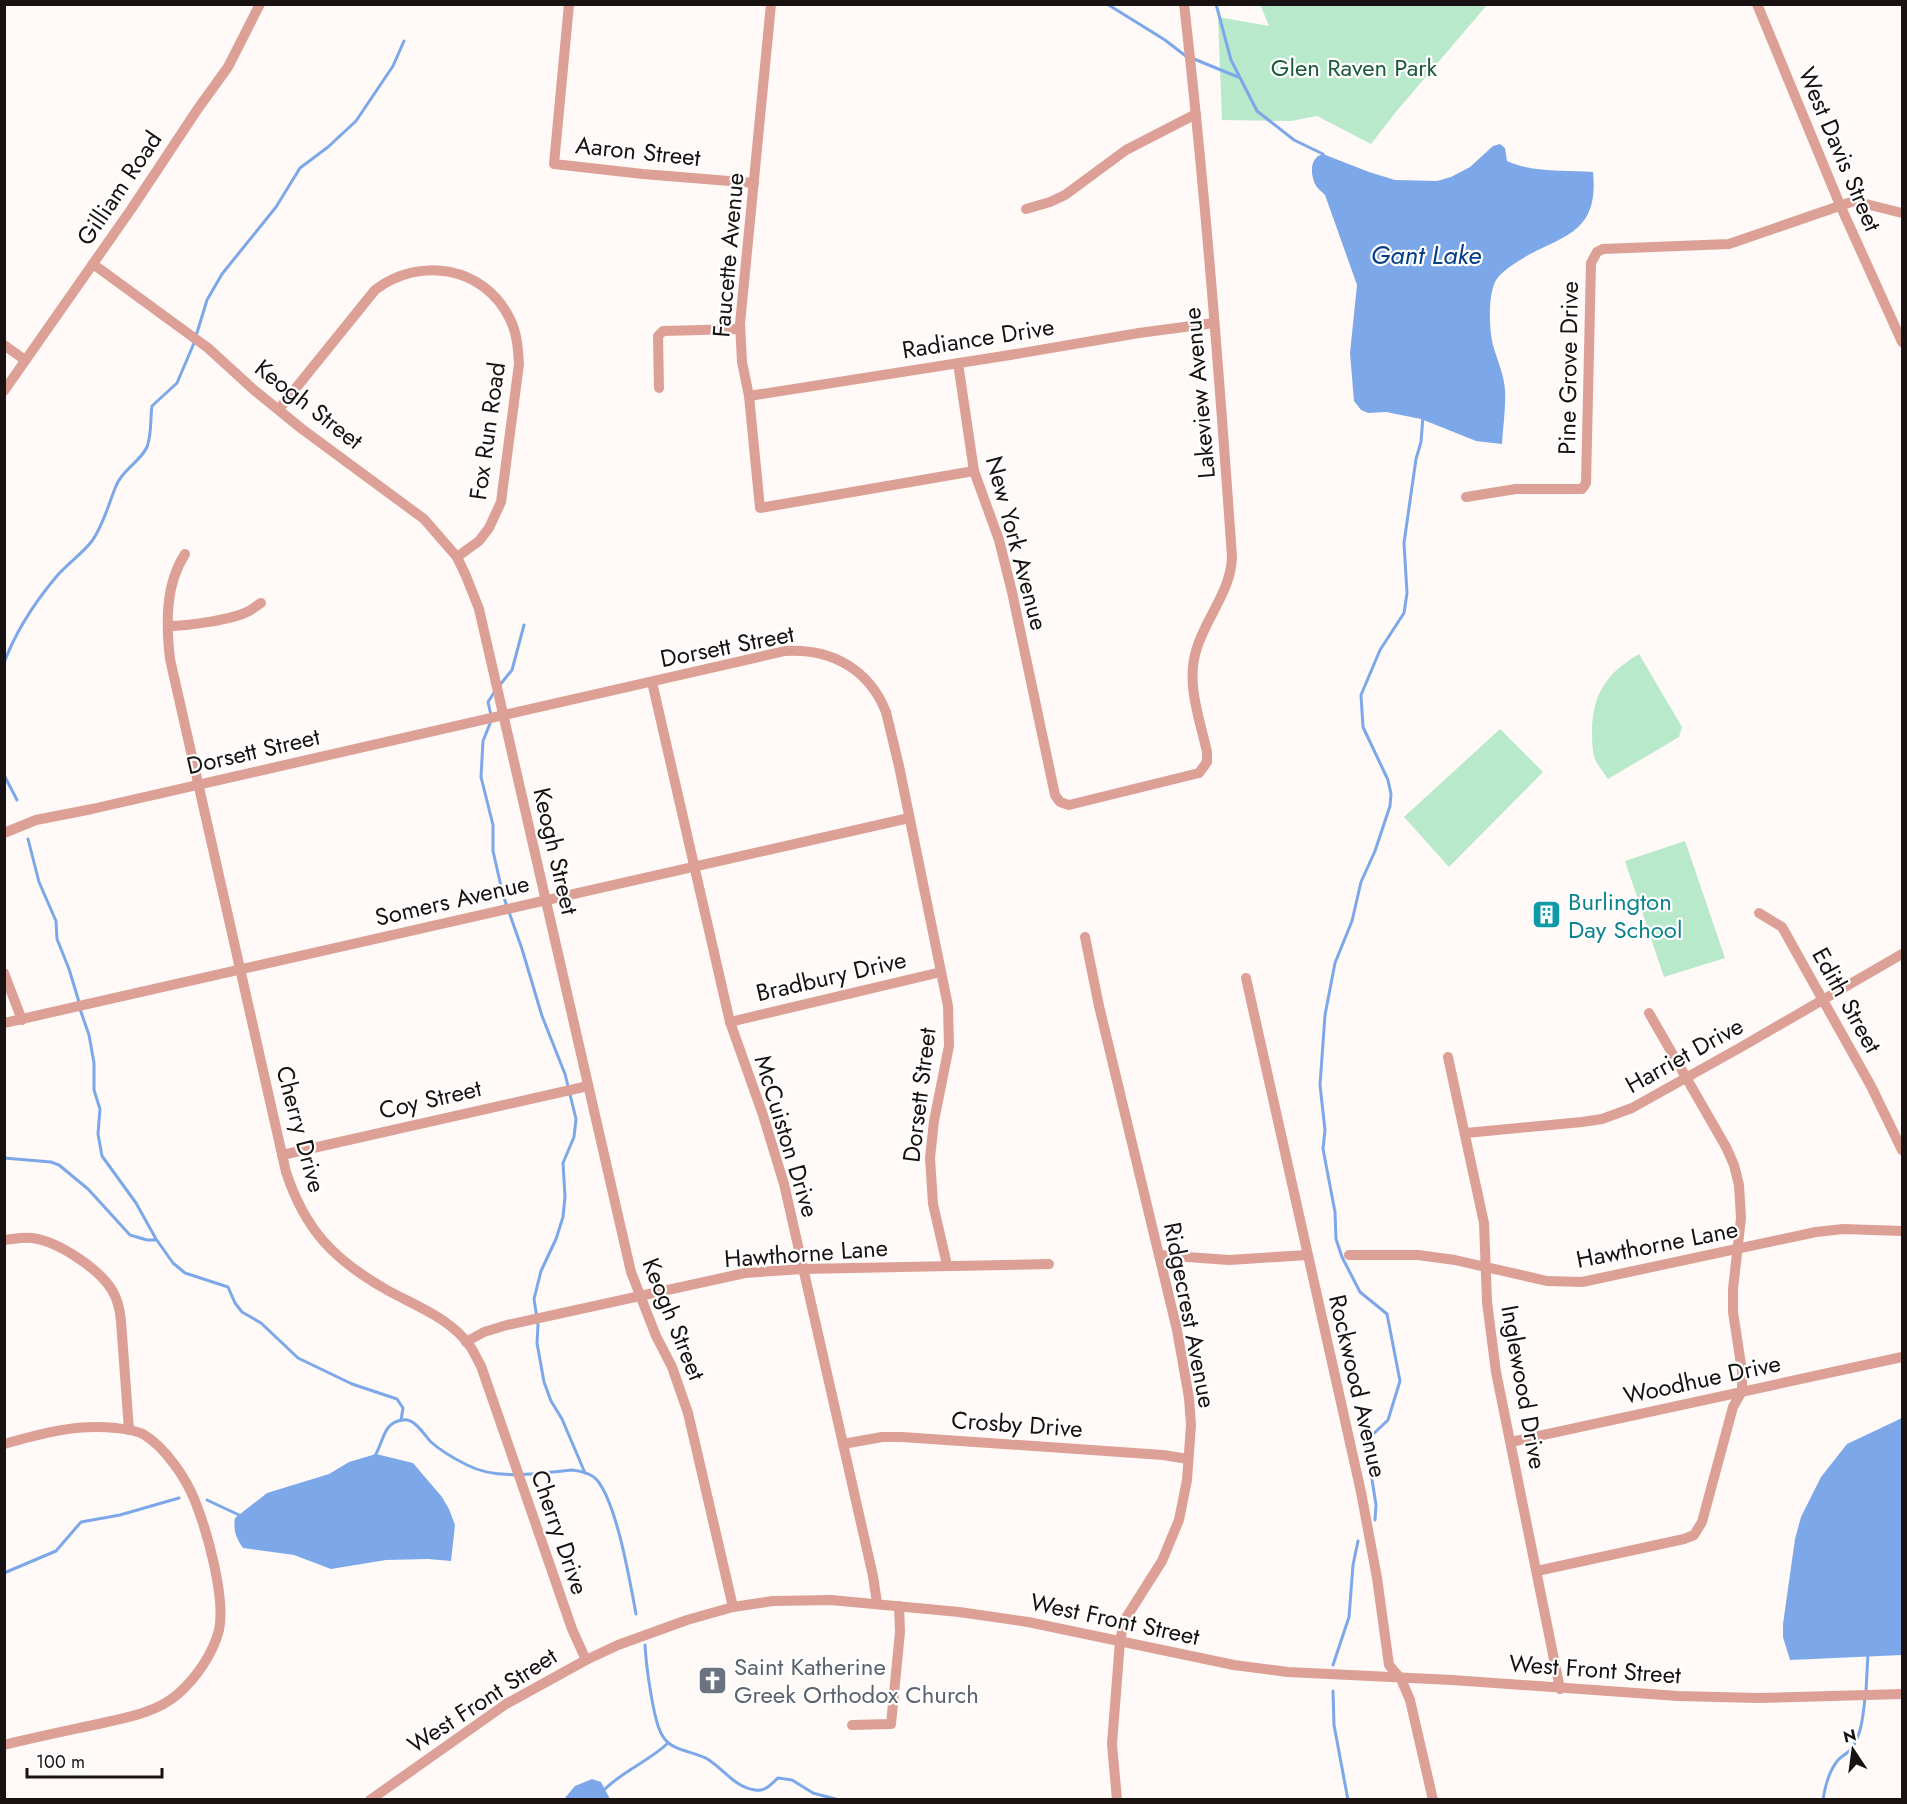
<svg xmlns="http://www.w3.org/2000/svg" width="1907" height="1804" viewBox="0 0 1907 1804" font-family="Jost,sans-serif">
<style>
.green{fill:#b8e9cb}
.water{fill:#7ca8ea}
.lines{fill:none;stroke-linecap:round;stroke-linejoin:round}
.stream{stroke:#7ca8ea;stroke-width:3}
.minor{stroke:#dda096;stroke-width:10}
.labels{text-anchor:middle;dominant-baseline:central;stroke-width:4.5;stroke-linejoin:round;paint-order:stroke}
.park-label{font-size:24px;fill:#1b5a3b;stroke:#fff}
.street-label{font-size:24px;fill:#181312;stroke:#fff}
.culture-label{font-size:24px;fill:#0d838f;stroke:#fff;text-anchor:start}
.worship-label{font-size:24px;fill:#5b616d;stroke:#fff;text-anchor:start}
.water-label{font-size:26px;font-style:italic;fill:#033d88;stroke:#fff}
</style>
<rect width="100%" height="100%" fill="#fff9f7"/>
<g class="green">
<path d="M 1260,4 L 1487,5 L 1395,113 L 1371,144 L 1317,116 L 1291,121 L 1222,120 L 1218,17 L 1269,26 Z"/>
<path d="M 1639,654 L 1682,727 L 1679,737 L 1608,779 C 1604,773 1598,766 1595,759 C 1592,750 1592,739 1592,730 C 1593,693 1607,673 1639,654 Z"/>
<path d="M 1500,729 L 1543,772 L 1449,867 L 1404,817 Z"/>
<path d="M 1685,841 L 1725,958 L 1664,977 L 1625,861 Z"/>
</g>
<g class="water">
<path d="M 1500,144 L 1505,148 L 1507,161 C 1533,173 1566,170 1593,172 C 1600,241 1553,235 1511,266 C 1504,271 1499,275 1495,282 C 1488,297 1489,329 1493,345 C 1497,360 1504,374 1505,390 C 1506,408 1503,426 1502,444 L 1476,441 L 1421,419 L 1386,412 L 1368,413 L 1361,410 L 1354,401 L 1350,353 L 1357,285 L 1325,195 C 1322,192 1317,188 1315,184 C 1310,173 1310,157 1323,154 L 1369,172 L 1395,180 L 1437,181 L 1451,177 L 1470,167 L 1493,146 Z"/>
<path d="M 1902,1418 L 1902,1655 L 1790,1660 L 1783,1637 L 1783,1624 L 1795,1539 L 1801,1517 L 1821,1477 L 1847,1444 Z"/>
<path d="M 376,1454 L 413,1463 L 442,1497 L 449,1509 L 455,1525 L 451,1561 L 428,1559 L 386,1560 L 331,1569 L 294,1555 L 243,1548 C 236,1538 233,1530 235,1518 L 267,1493 L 329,1474 L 349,1462 Z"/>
<path d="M 592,1779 L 601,1782 L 610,1799 L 564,1799 L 575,1786 Z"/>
</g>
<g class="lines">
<g class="stream">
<path d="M 1107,4 L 1165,40 L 1187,57"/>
<path d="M 1216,4 L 1231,60 L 1257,111 L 1294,140 L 1323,154 L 1323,157"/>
<path d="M 1194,59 L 1238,77"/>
<path d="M 196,336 L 207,300 L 222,274 L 276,207 L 300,168 L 328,147 L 356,121 L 393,66 L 404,41"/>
<path d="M 4,663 C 15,633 36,601 56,577 C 67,564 82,554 92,541 C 104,524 108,505 116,486 C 122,470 140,462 147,447 C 152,433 150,420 152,406 L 177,383 L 194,343"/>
<path d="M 499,686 L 512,670 L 524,625"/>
<path d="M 491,715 L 488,702 L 495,691"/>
<path d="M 491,721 L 483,741 L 481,777 L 493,825 L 493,851 L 503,895 L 522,949 L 542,1016 L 565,1074 L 576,1119 L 574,1137 L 563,1163 L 565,1197 L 563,1217 L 556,1239 L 541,1271 L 534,1299 L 538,1325 L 537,1343 L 544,1382 L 551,1401 L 562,1419 L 585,1473"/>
<path d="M 4,775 L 17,800"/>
<path d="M 28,839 L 39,882 L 56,921 L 57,939 L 69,969 L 79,1002"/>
<path d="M 80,1009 L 89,1035 L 94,1063 L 94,1090 L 100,1109 L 98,1134 L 102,1156 L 136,1203 L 156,1239 L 173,1263 L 185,1273 L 228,1287 L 235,1303 L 242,1312 L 261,1323 L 298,1358 L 352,1384 L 397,1399 L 403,1408 L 401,1420"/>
<path d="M 4,1158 L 51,1162 L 59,1165 L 88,1189 L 130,1235 L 147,1240 L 155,1240"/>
<path d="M 374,1457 C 384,1443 382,1422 403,1420 C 415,1418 424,1435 431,1442 C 441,1451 455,1459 467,1465 C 498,1481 538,1473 572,1470 C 581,1471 591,1473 597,1480 C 617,1504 630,1582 636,1614"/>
<path d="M 207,1500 L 239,1515"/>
<path d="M 1375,1520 L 1376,1505 L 1366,1441 L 1388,1420 L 1400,1381 L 1387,1314 L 1360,1292 L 1342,1257 L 1336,1239 L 1335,1212 L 1323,1149 L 1325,1130 L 1320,1085 L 1325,1015 L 1335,963 L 1352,921 L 1361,882 L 1375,851 L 1390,806 L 1391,794 L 1388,780 L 1363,727 L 1361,695 L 1380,650 L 1404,613 L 1407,593 L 1404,543 L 1416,459 L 1421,442 L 1423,416"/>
<path d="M 4,1573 L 56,1551 L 81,1522 L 120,1515 L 179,1498"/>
<path d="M 645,1645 C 646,1664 653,1720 662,1735 C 672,1753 694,1750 709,1760 C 724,1770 735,1787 755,1790 C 765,1792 771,1784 778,1778 L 792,1780 L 813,1793 L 839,1800"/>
<path d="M 1333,1665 L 1349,1617 L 1353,1565 L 1358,1541"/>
<path d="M 1333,1691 L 1334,1725 L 1348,1800"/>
<path d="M 1866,1691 L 1868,1653"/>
<path d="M 603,1791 C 622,1771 648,1762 668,1743"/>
<path d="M 1823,1800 C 1825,1786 1829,1771 1838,1760 C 1842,1756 1848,1753 1852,1748 C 1862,1733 1863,1715 1865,1698"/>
</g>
<g class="minor">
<path d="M 569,4 L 554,164 L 643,174 L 754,183"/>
<path d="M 771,4 L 740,324 L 742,362 L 749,396 L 760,508 L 974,471"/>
<path d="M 1757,4 L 1840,205 L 1902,342"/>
<path d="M 1026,209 L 1050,202 L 1065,195 L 1126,150 L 1196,114"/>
<path d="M 93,264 L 208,348 L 254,390 L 302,429 L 424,519 L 457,557 L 466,576 L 479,609 L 631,1272 L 656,1336 L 672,1367 L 688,1413 L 733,1607"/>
<path d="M 4,345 L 25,360"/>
<path d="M 958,363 L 974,471 L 999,540 L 1012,592 L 1055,795 L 1060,802 L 1069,805 L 1199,773 L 1207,762 L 1207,752 C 1200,720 1186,684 1196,651 C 1205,618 1231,592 1232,557 C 1219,372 1205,188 1184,4"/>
<path d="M 659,388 L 658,336 L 663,331 L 740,329"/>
<path d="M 4,391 L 132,208 L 197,110 L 228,67 L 260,4"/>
<path d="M 749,396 L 1010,355 L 1139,333 L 1214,323"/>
<path d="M 279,409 L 375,290 C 420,256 484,266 510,319 C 517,333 518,348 519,364 L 501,502 L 489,528 L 479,541 L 457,557"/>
<path d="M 1466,497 L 1516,489 L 1582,489 L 1586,483 L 1591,263 L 1597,252 L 1603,249 L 1729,244 L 1854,201 L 1902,213"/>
<path d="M 185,554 C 165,585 166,624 170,659 L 286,1172 C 305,1230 334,1260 387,1290 C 416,1306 450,1318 470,1346 C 474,1352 477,1359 481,1366 L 572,1629 L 586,1660"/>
<path d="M 168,626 C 187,626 232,620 249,611 C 253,609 257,605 261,603"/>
<path d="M 652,682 L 730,1022 L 762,1112 L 784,1184 L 873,1576 L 877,1603"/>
<path d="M 4,833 L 36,820 L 92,809 L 785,651 C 831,648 869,669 886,712 L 899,766 L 948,1006 L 949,1046 L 934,1121 L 930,1158 L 933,1204 L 947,1265"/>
<path d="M 1759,913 L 1782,927 L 1871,1086 L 1902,1150"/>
<path d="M 1085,937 L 1099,1006 L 1177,1330 L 1189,1398 L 1191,1425 L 1187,1480 L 1179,1520 L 1162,1561 L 1124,1621 L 1120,1641 L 1112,1744 L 1117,1800"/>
<path d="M 4,973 L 22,1020"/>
<path d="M 1246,978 L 1361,1492 L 1377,1578 L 1389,1665 L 1401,1679 L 1410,1700 L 1433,1800"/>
<path d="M 730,1022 L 941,972"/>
<path d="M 4,1023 L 909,818"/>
<path d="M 1448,1057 L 1484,1223 L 1487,1302 L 1496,1372 L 1560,1689"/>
<path d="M 1466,1133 L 1582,1122 L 1602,1119 L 1632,1108 L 1743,1046 L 1902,954"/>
<path d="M 282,1155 L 588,1086"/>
<path d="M 4,1240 C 14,1239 23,1237 32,1238 C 58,1241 99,1269 112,1290 C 118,1300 120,1310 121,1321 L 129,1430"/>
<path d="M 1159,1255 L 1229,1260 L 1307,1255"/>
<path d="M 1349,1255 L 1418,1255 L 1455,1260 L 1547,1281 L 1582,1282 L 1816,1232 L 1843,1229 L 1902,1231"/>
<path d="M 466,1342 L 484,1332 L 507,1325 L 745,1273 L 803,1269 L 1049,1264"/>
<path d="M 1511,1442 L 1902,1357"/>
<path d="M 4,1444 C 43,1433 76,1424 116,1428 C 125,1429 135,1430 143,1434 C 165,1447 186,1478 195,1501 C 207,1531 226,1598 219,1630 C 213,1654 196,1678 178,1694 C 154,1715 118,1719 89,1726 C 61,1732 32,1738 4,1745"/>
<path d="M 843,1444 L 882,1437 L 902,1437 L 1163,1455 L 1188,1459"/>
<path d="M 1537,1571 L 1684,1539 L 1694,1535 L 1702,1522 L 1733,1407 L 1742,1391 L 1742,1371 L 1733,1312 L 1733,1289 L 1741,1218 L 1739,1185 L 1734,1165 L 1726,1147 L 1649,1013"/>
<path d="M 852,1725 L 891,1724 L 900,1632 L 899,1606"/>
<path d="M 370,1800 L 506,1704 L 586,1660 L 618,1645 L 687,1620 L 733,1607 L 773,1601 L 831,1600 L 959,1612 L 1028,1622 L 1234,1665 L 1288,1672 L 1452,1680 L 1678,1696 L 1758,1698 L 1902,1694"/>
</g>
</g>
<defs>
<symbol id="building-square" viewBox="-11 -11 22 22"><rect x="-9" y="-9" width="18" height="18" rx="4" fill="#0f9aa8" stroke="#fff"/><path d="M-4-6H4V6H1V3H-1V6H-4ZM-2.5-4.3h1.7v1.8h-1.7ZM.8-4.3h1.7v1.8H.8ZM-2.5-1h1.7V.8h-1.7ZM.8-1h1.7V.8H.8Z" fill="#fff"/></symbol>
<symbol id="church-square" viewBox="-11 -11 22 22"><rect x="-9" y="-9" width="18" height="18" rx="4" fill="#6b7280" stroke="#fff"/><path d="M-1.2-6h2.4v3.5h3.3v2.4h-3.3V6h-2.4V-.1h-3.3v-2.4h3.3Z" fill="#fff"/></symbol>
</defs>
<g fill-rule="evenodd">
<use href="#building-square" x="1530" y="898" width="33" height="33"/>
<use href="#church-square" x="696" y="1664" width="33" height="33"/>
</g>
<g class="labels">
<g class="park-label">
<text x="1354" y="67">Glen Raven Park</text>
</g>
<g class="street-label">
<text transform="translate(1840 149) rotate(67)">West Davis Street</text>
<text transform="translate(638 151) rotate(6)">Aaron Street</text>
<text transform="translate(119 188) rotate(-56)">Gilliam Road</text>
<text transform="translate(728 255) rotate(-85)">Faucette Avenue</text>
<text transform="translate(978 338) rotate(-9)">Radiance Drive</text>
<text transform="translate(1568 368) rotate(-89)">Pine Grove Drive</text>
<text transform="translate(1199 393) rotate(-95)">Lakeview Avenue</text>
<text transform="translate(309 404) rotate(38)">Keogh Street</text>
<text transform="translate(487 431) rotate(-82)">Fox Run Road</text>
<text transform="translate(1017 543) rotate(75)">New York Avenue</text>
<text transform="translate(727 646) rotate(-11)">Dorsett Street</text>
<text transform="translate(253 751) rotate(-13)">Dorsett Street</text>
<text transform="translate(556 851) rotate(77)">Keogh Street</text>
<text transform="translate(452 900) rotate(-13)">Somers Avenue</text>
<text transform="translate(831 976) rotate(-13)">Bradbury Drive</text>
<text transform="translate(1847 1000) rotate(61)">Edith Street</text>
<text transform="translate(1684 1055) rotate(-29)">Harriet Drive</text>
<text transform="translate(919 1095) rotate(-83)">Dorsett Street</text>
<text transform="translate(430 1099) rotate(-13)">Coy Street</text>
<text transform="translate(301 1129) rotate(75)">Cherry Drive</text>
<text transform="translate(787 1136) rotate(73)">McCuiston Drive</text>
<text transform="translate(1657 1244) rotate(-11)">Hawthorne Lane</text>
<text transform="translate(806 1253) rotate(-4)">Hawthorne Lane</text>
<text transform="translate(1190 1315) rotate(79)">Ridgecrest Avenue</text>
<text transform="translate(674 1319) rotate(68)">Keogh Street</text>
<text transform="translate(1702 1379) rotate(-12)">Woodhue Drive</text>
<text transform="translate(1358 1386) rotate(77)">Rockwood Avenue</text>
<text transform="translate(1524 1387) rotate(80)">Inglewood Drive</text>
<text transform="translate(1017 1424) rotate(4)">Crosby Drive</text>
<text transform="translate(560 1532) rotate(71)">Cherry Drive</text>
<text transform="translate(1115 1619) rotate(12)">West Front Street</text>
<text transform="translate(1595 1669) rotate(4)">West Front Street</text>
<text transform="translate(482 1700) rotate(-33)">West Front Street</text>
</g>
<g class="culture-label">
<text x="1568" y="901">Burlington<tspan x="1568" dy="28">Day School</tspan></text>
</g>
<g class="worship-label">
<text x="734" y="1666">Saint Katherine<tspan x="734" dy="28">Greek Orthodox Church</tspan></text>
</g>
<g class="water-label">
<text x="1426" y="255">Gant Lake</text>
</g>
</g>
<rect width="1907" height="1804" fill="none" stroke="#181312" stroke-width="12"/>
<g transform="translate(1853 1750) rotate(347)" stroke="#ffffff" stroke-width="4.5" paint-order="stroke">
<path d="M0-4.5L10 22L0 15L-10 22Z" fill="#181312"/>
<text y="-9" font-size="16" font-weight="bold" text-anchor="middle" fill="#181312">N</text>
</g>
<path d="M27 1768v9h135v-9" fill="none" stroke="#181312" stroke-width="3"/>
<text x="36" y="1768" font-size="18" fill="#181312" stroke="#ffffff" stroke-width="4.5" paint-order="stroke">100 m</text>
</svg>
